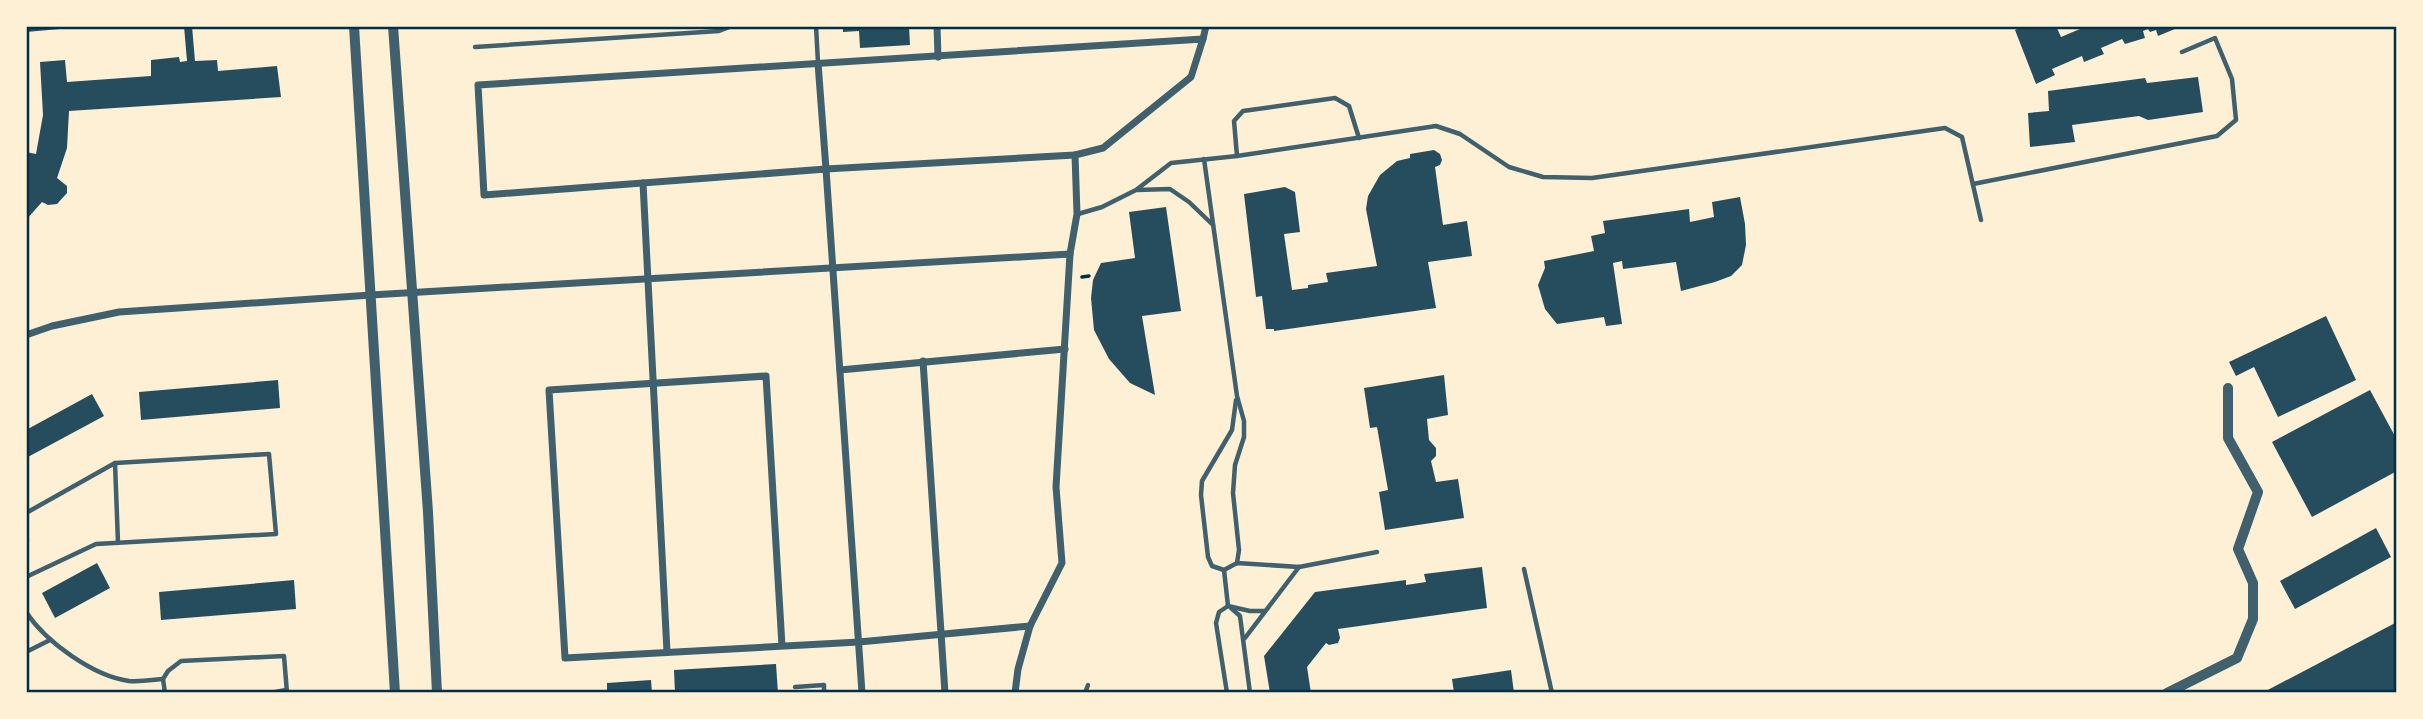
<svg xmlns="http://www.w3.org/2000/svg" width="2423" height="719" viewBox="0 0 2423 719" font-family="Figtree,sans-serif">
<style>
.building{fill:#264d5e}
.lines{fill:none;stroke-linecap:round;stroke-linejoin:round}
.path{stroke:#003049;stroke-width:3.5}
.service{stroke:#3f606c;stroke-width:4.5}
.minor{stroke:#3f606c;stroke-width:7}
.tertiary{stroke:#3f606c;stroke-width:10}
.neatline{fill:none;stroke:#003049;stroke-width:2.5}
</style>
<rect width="100%" height="100%" fill="#fdf0d5"/>
<g class="building">
<path d="M 26,26 L 71,26 L 71,28 L 26,32 Z"/>
<path d="M 184,26 L 192,26 L 195,61 L 217,60 L 218,71 L 277,66 L 281,97 L 69,111 L 67,148 L 57,178 L 67,186 L 67,193 L 57,204 L 48,205 L 42,202 L 26,220 L 26,152 L 36,154 L 43,115 L 40,62 L 65,60 L 67,82 L 151,76 L 151,60 L 179,57 L 180,62 L 187,61 Z"/>
<path d="M 843,26 L 909,26 L 910,45 L 860,48 L 859,31 L 843,32 Z"/>
<path d="M 2023,26 L 2056,26 L 2061,37 L 2087,26 L 2182,26 L 2158,36 L 2156,30 L 2150,32 L 2148,29 L 2143,31 L 2145,38 L 2125,44 L 2122,39 L 2101,48 L 2104,54 L 2084,62 L 2082,56 L 2052,69 L 2055,75 L 2036,84 L 2015,30 Z"/>
<path d="M 2198,77 L 2203,112 L 2148,120 L 2139,116 L 2072,125 L 2075,142 L 2030,147 L 2028,113 L 2049,111 L 2048,91 L 2145,78 L 2147,83 Z"/>
<path d="M 1434,150 L 1440,154 L 1442,160 L 1440,165 L 1435,167 L 1443,225 L 1467,221 L 1472,256 L 1428,262 L 1436,308 L 1274,331 L 1274,329 L 1266,329 L 1262,296 L 1256,297 L 1244,194 L 1285,187 L 1295,192 L 1300,232 L 1284,234 L 1292,290 L 1308,288 L 1308,285 L 1328,282 L 1326,273 L 1377,266 L 1366,209 L 1368,196 L 1380,175 L 1397,161 L 1410,158 L 1410,154 Z"/>
<path d="M 1740,197 L 1745,224 L 1746,245 L 1742,265 L 1731,276 L 1715,282 L 1681,291 L 1676,262 L 1623,269 L 1622,261 L 1613,263 L 1622,324 L 1606,326 L 1604,317 L 1557,324 L 1545,309 L 1538,285 L 1545,268 L 1544,261 L 1594,251 L 1591,236 L 1605,233 L 1603,221 L 1689,209 L 1690,222 L 1714,217 L 1712,202 Z"/>
<path d="M 1166,207 L 1181,311 L 1142,316 L 1155,395 L 1130,383 L 1109,359 L 1094,330 L 1091,298 L 1093,280 L 1101,263 L 1135,258 L 1129,212 Z"/>
<path d="M 2326,316 L 2356,380 L 2278,417 L 2254,367 L 2236,376 L 2229,362 Z"/>
<path d="M 1444,375 L 1448,415 L 1427,419 L 1429,440 L 1436,448 L 1436,456 L 1431,461 L 1436,482 L 1458,479 L 1464,518 L 1385,530 L 1379,492 L 1388,490 L 1377,427 L 1370,428 L 1364,388 Z"/>
<path d="M 278,380 L 280,408 L 141,420 L 139,392 Z"/>
<path d="M 2370,390 L 2397,440 L 2397,471 L 2312,517 L 2272,442 Z"/>
<path d="M 92,394 L 104,416 L 26,458 L 26,430 Z"/>
<path d="M 2376,528 L 2391,557 L 2295,609 L 2280,581 Z"/>
<path d="M 97,563 L 110,588 L 55,618 L 42,593 Z"/>
<path d="M 1482,567 L 1487,608 L 1338,629 L 1340,638 L 1338,643 L 1329,645 L 1326,643 L 1307,667 L 1311,693 L 1270,693 L 1264,656 L 1315,592 L 1406,580 L 1406,585 L 1426,582 L 1424,574 Z"/>
<path d="M 294,580 L 296,609 L 161,620 L 159,592 Z"/>
<path d="M 2397,622 L 2397,693 L 2262,693 Z"/>
<path d="M 776,664 L 778,693 L 675,693 L 674,670 Z"/>
<path d="M 1511,670 L 1514,693 L 1454,693 L 1452,679 Z"/>
<path d="M 651,680 L 652,693 L 607,693 L 607,683 Z"/>
</g>
<g class="lines">
<path class="path" d="M 1082,277 L 1089,276"/>
<g class="service">
<path d="M 816,26 L 818,63"/>
<path d="M 475,47 L 719,31 L 732,26"/>
<path d="M 1237,156 L 1234,121 L 1243,111 L 1335,98 L 1349,106 L 1359,138"/>
<path d="M 1204,159 L 1237,396 L 1244,421 L 1244,437 L 1235,465 L 1233,493 L 1239,550 L 1237,563"/>
<path d="M 1973,184 L 2217,136 L 2236,120 L 2232,79 L 2215,38 L 2182,52"/>
<path d="M 1137,190 L 1170,189 L 1189,202 L 1213,225"/>
<path d="M 1078,214 L 1102,207 L 1136,190 L 1171,163 L 1237,156 L 1436,126 L 1460,134 L 1509,167 L 1543,177 L 1592,178 L 1945,128 L 1962,137 L 1981,220"/>
<path d="M 1236,400 L 1232,430 L 1202,481 L 1201,495 L 1208,557 L 1212,566 L 1224,570 L 1237,563 L 1299,567 L 1377,552"/>
<path d="M 115,463 L 118,543"/>
<path d="M 26,513 L 115,463 L 269,454 L 276,534 L 96,544 L 26,577"/>
<path d="M 26,540 L 27,540"/>
<path d="M 1524,569 L 1552,693"/>
<path d="M 1224,570 L 1228,606"/>
<path d="M 1231,608 L 1240,616 L 1250,693"/>
<path d="M 26,612 C 46,642 93,676 129,681 C 140,682 152,680 163,679"/>
<path d="M 1245,638 L 1299,567"/>
<path d="M 26,652 L 50,640"/>
<path d="M 795,687 L 824,685 L 824,693"/>
<path d="M 165,693 L 163,679 L 168,671 L 181,661 L 284,656 L 287,693"/>
<path d="M 270,693 L 286,690"/>
<path d="M 1085,693 L 1088,685"/>
<path d="M 1227,693 L 1216,623 L 1219,612 L 1228,606 L 1250,611 L 1265,611"/>
</g>
<g class="minor">
<path d="M 937,26 L 938,57"/>
<path d="M 1203,39 L 1206,26"/>
<path d="M 818,63 L 826,169 L 1075,155"/>
<path d="M 643,183 L 667,652"/>
<path d="M 26,335 L 52,326 L 119,312 L 371,295 L 1070,254"/>
<path d="M 923,361 L 945,693"/>
<path d="M 840,370 L 1065,349"/>
<path d="M 782,646 L 766,376 L 549,390 L 565,658 L 859,642 L 1030,626"/>
<path d="M 862,693 L 826,169 L 484,195 L 478,85 L 1203,39 L 1191,77 L 1103,148 L 1075,155 L 1077,214 L 1070,254 L 1056,487 L 1062,563 L 1030,626 L 1018,669 L 1015,693"/>
</g>
<g class="tertiary">
<path d="M 354,26 L 395,693"/>
<path d="M 393,26 L 428,512 L 437,693"/>
<path d="M 2167,693 L 2237,658 L 2253,619 L 2253,583 L 2238,549 L 2258,492 L 2228,438 L 2228,388"/>
</g>
</g>
<rect width="2423" height="719" fill="none" stroke="#fdf0d5" stroke-width="56"/>
<rect x="28" y="28" width="2367" height="663" class="neatline"/>
</svg>
